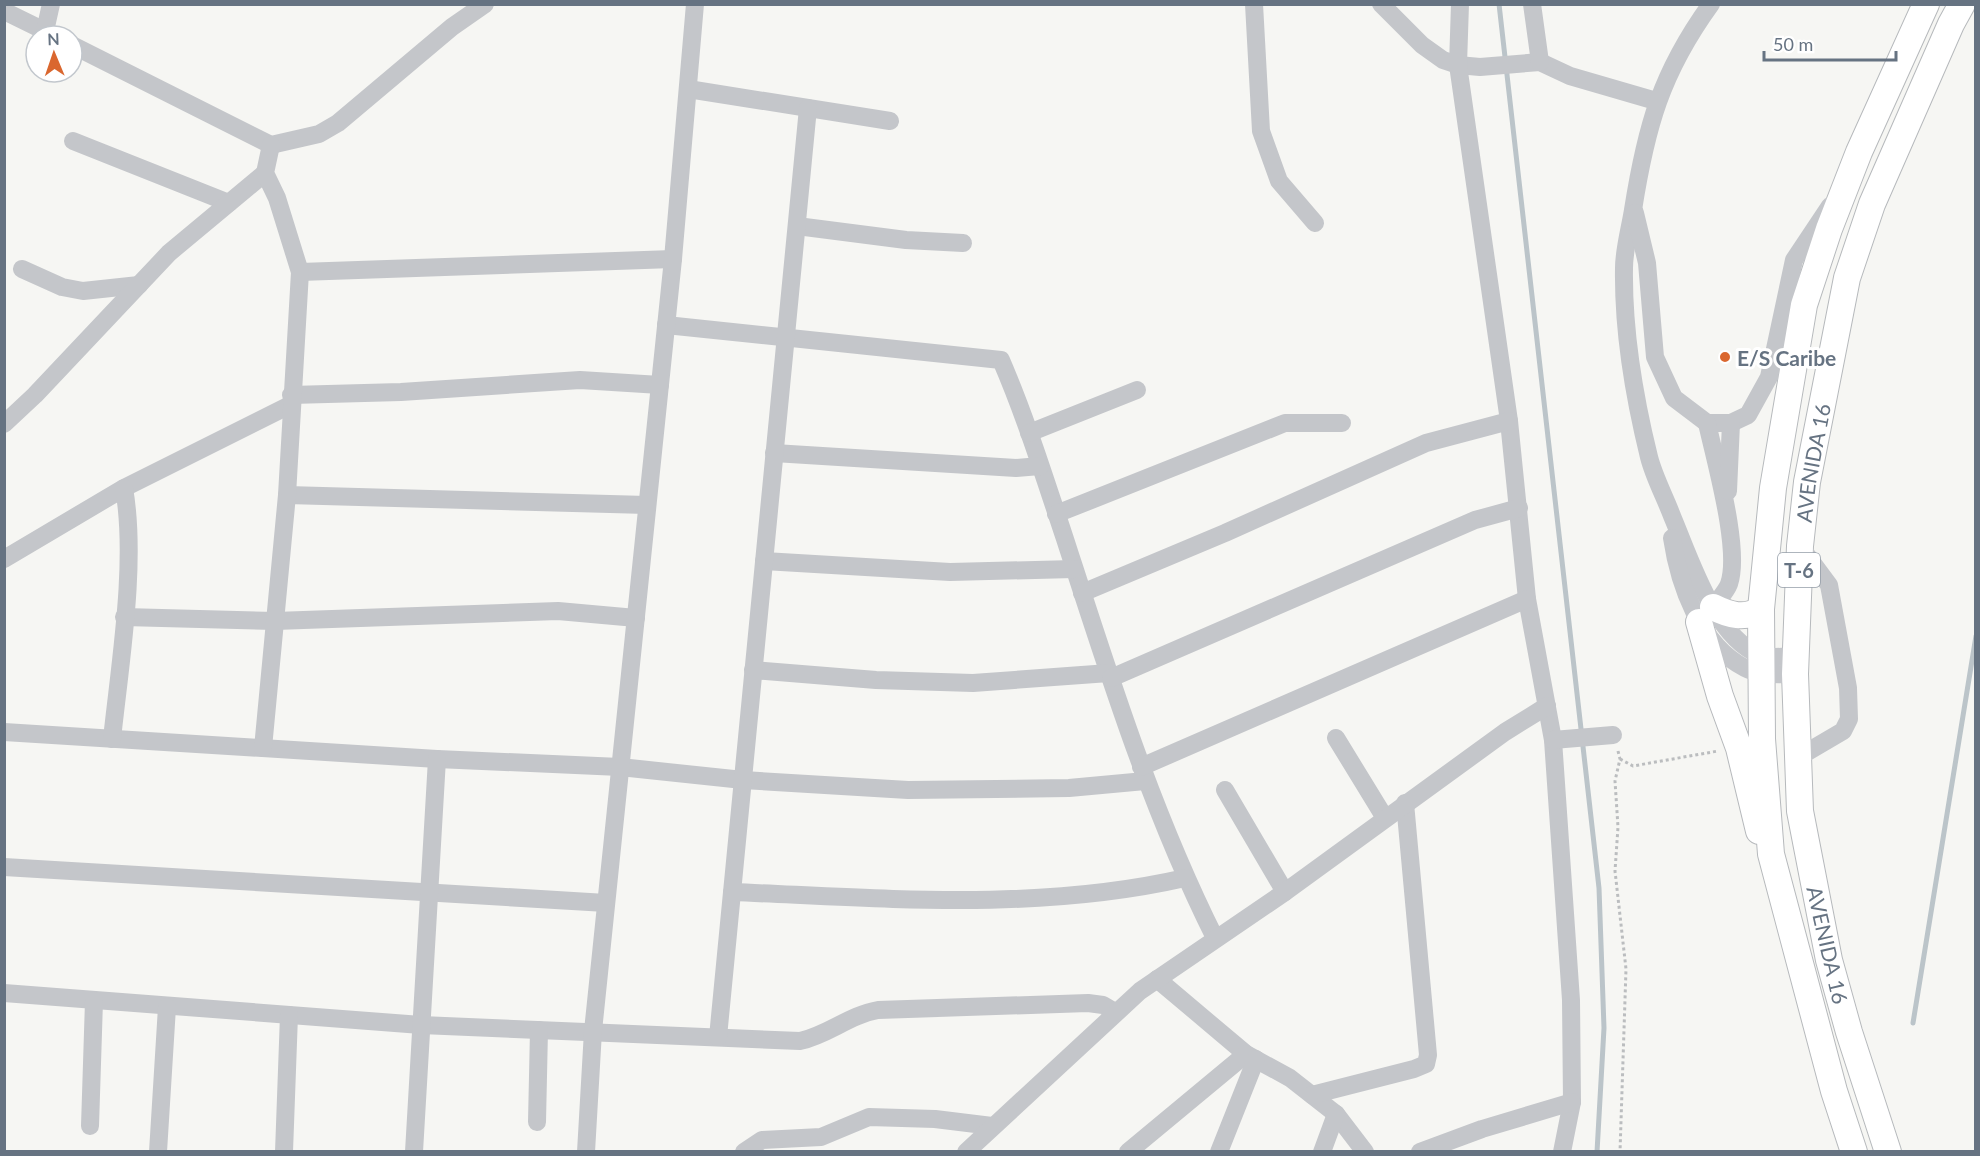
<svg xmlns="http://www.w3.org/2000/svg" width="1980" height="1156" viewBox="0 0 1980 1156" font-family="Lato,sans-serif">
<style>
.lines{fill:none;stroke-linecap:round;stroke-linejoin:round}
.stream{stroke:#bbc4c9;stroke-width:5}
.highway-casing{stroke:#b6b9bc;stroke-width:28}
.path{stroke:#bbbdbf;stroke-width:3;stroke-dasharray:3 3;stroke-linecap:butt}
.minor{stroke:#c4c6ca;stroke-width:18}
.highway{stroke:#fff;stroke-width:26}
.poi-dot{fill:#da672f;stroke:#fff;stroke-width:2}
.labels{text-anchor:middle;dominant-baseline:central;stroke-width:6;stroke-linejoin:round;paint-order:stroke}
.shield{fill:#fff;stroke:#949da8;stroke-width:1.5}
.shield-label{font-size:20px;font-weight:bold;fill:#667382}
.poi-label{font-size:21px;font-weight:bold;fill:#667382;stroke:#fff;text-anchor:start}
.street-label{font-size:21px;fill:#667382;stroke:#fff}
</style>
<rect width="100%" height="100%" fill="#f6f6f3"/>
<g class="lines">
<g class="stream">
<path d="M 1499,4 L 1599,888 L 1604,1028 L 1597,1152"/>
<path d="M 1913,1023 L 1976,636"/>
</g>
<defs>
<g id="highway">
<path d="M 1713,607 C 1729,615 1745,620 1761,609"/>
<path d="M 1699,622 L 1720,696 L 1739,748 L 1759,831"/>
<path d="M 1854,1152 L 1834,1091 L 1771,854 L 1762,739 L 1761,609 L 1773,488 L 1804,305 L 1829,229 L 1859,152 L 1926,4"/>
<path id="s1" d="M 1888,1152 L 1849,1032 L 1829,960 L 1800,811 L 1795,674 L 1800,546 L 1807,482 L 1847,278 L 1872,204 L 1951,24 L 1962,4"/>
</g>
</defs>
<use href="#highway" class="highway-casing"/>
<g class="path">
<path d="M 1618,751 L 1620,759 L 1615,781 L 1618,827 L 1615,871 L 1626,969 L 1620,1152"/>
<path d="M 1620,759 L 1633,766 L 1718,751"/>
</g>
<g class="minor">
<path d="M 1254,4 L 1261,131 L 1279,181 L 1315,223"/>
<path d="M 1381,4 L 1422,45 L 1443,60 L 1458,65 L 1480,67 L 1540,62 L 1570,76 L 1656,101"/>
<path d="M 1460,4 L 1458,65 L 1509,421 L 1527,599 L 1553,740 L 1571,1000 L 1572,1102 L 1562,1152"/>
<path d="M 1532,4 L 1540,62"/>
<path d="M 1711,4 C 1661,73 1646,127 1633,210 C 1630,229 1624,249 1624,268 C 1623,331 1634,396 1649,457 C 1654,477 1665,497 1672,516 C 1690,558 1714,637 1760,655 C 1769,659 1786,656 1796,656"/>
<path d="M 4,11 L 55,36"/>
<path d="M 45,31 L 51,4"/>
<path d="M 72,45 L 271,145 L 319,134 L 338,123 L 452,27 L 485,4"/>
<path d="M 688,89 L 890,121"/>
<path d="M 73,141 L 229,203"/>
<path d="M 1635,213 L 1647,263 L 1655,357 L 1674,398 L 1707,423 L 1731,423 L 1748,415 L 1769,377 L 1794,260 L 1830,206"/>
<path d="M 797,226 L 906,240 L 963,243"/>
<path d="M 22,269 L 62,287 L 83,291 L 139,285"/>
<path d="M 300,272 L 673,259"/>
<path d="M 666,325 L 1001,360 C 1026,418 1045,479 1065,539 C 1109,675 1151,810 1215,938"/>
<path d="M 291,395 L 401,392 L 580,380 L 660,385"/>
<path d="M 1707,423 C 1715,460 1741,550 1729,584 C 1726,592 1718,600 1713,607"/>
<path d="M 4,424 L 35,395 L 169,253 L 265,173"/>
<path d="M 1029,433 L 1137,390"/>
<path d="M 774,453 L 1016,468 L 1040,466"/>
<path d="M 1728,491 L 1731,423"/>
<path d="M 287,495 L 647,505"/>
<path d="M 1056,514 L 1285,423 L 1342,423"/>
<path d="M 1672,538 C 1679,585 1700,645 1745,668 C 1760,676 1778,674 1795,674"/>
<path d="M 4,559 L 124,488 L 290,405"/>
<path d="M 764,561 L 950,572 L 1074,569"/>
<path d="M 1082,593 L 1225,533 L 1426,443 L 1509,421"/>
<path d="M 124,617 L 275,621 L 558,611 L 636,618"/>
<path d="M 753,670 L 876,680 L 973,683 L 1109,673"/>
<path d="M 1111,678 L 1475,520 L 1519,508"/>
<path d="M 4,732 L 437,759 L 620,767 L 743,780 L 908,790 L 1069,788 L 1145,781"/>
<path d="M 1336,738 L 1385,818"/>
<path d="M 112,739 C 120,663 137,562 124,488"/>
<path d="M 1553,740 L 1613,735"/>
<path d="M 263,748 L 287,495 L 300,272 L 277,198 L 265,173 L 271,145"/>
<path d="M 1797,758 L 1843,731 L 1849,719 L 1848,688 L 1829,585 L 1800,546"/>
<path d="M 1141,767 L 1527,599"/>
<path d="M 1225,790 L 1285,892"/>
<path d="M 4,867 L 606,903"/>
<path d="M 732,892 C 882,898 1036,912 1185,878"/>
<path d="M 1157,979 L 1246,1054 L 1290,1078 L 1336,1114 L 1365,1152"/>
<path d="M 4,993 L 421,1025 L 800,1041 C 828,1035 849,1015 878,1010 L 1088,1003 L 1103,1005 L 1115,1012"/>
<path d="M 718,1037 L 808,108"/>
<path d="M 1312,1095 L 1414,1069 L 1426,1064 L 1428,1055 L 1405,803"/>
<path d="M 537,1122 L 539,1030"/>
<path d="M 90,1126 L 94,1001"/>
<path d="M 158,1152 L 167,1007"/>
<path d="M 284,1152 L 289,1015"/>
<path d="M 414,1152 L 437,759"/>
<path d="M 586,1152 L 593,1031 L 673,259 L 695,4"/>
<path d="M 744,1152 L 762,1140 L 821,1137 L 869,1117 L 935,1119 L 992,1126"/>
<path d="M 966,1152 L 1140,991 L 1285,892 L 1505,732 L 1547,706"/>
<path d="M 1128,1152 L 1246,1054"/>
<path d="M 1219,1152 L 1256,1059"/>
<path d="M 1322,1152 L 1336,1114"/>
<path d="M 1420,1152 L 1482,1129 L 1572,1102"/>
</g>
<use href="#highway" class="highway"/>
</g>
<circle class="poi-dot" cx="1725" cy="357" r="6"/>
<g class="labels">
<rect class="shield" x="1778" y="553" width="42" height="34" rx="4.5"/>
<g class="shield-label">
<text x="1799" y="570">T-6</text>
</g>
<g class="poi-label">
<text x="1737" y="357">E/S Caribe</text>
</g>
<g class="street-label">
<text stroke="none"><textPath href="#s1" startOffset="702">AVENIDA 16</textPath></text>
<text transform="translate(1828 945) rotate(77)">AVENIDA 16</text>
</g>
</g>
<rect width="1980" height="1156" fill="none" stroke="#667382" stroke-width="12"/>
<g transform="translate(54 54) rotate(358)"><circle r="28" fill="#ffffff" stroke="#c2c7cd" stroke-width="1.5"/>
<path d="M0-4.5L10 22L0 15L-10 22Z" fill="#da672f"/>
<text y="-9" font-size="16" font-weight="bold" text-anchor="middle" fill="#667382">N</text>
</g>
<path d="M1764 51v9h132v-9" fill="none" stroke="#667382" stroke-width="3"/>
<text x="1773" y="51" font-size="18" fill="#667382" stroke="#ffffff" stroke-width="4.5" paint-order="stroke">50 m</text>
</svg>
